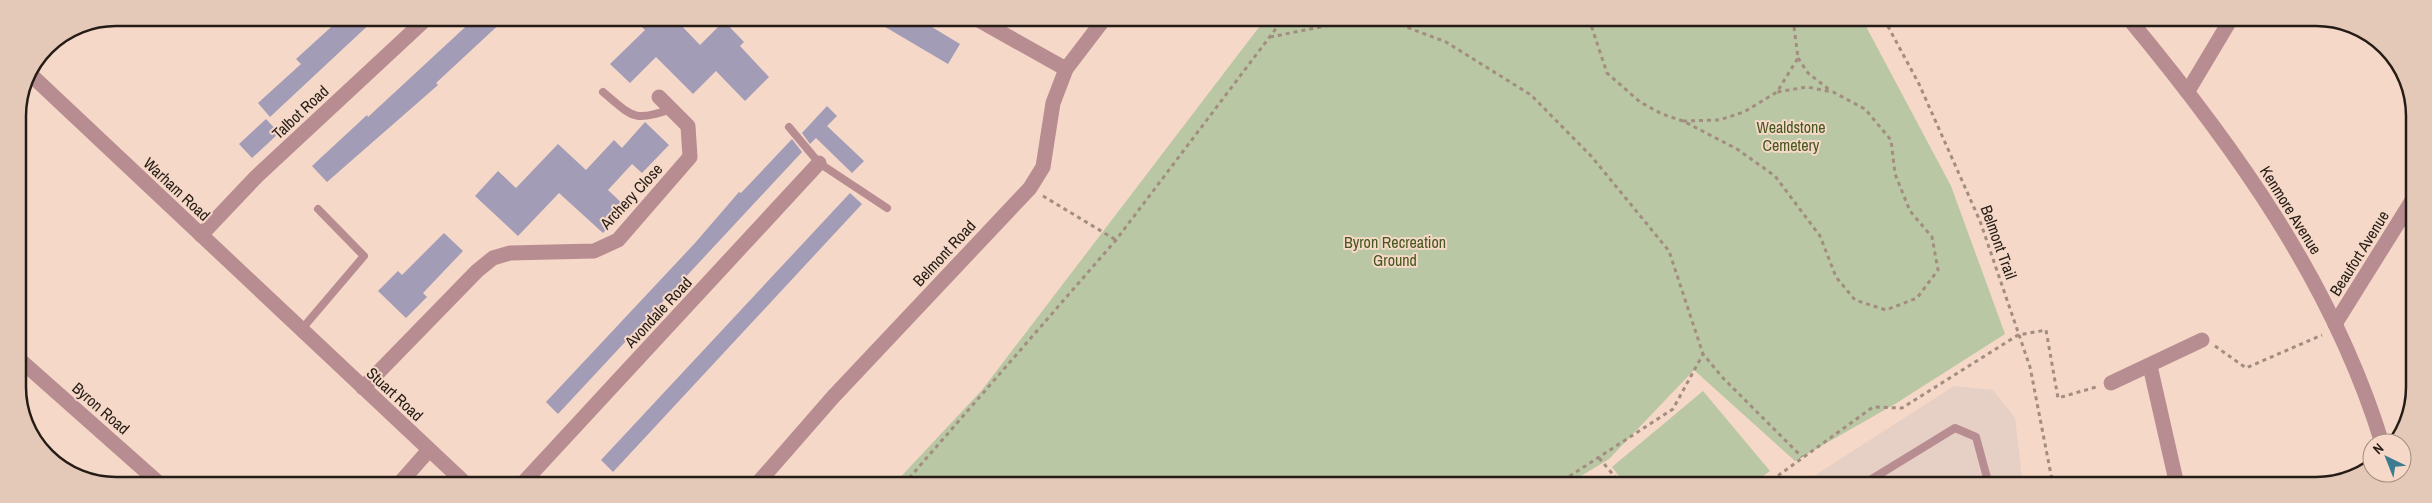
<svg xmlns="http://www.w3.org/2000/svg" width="2432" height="503" viewBox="0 0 2432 503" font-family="'Archivo Narrow',sans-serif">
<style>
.industrial{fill:#e6cfc4}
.green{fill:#b9c7a4}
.building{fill:#a29cb7}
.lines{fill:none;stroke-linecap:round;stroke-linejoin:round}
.path{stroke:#a28d80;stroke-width:3;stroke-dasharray:4 4;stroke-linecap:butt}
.lane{stroke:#b88d91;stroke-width:8}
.street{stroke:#b88d91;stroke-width:15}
.labels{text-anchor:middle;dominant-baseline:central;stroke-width:4;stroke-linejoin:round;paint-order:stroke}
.street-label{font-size:16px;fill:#261c16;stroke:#f5d8c7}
.park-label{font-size:16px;fill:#45581e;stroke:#f5d8c7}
.rim{fill:none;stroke:#261c16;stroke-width:2.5}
</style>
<rect width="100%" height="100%" fill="#f5d8c7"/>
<path class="industrial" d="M 1954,386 L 1993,390 L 2015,418 L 2023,485 L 1800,485 Z"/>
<g class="green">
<path d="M 1266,18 L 1862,19 L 1951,186 L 2005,334 L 1895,404 L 1795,461 L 1694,370 L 1609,459 L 1566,485 L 894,484 L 982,390 Z"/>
<path d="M 1703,391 L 1770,471 L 1751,485 L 1626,485 L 1612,467 Z"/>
</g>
<g class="building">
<path d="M 341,18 L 376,18 L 270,117 L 258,103 L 301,64 L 296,59 Z"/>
<path d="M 475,18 L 506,18 L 436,83 L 438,85 L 327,182 L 312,166 L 367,115 L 368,117 Z"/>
<path d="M 647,18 L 674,18 L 700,45 L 724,21 L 744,42 L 740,46 L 769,77 L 745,101 L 716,71 L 693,94 L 656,57 L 630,83 L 610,64 L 645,30 L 640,25 Z"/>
<path d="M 870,18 L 917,18 L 960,44 L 948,64 Z"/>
<path d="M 827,106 L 837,116 L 827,126 L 864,161 L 852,173 L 816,138 L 810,144 L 802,133 Z"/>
<path d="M 266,119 L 279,133 L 252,158 L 239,144 Z"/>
<path d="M 645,122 L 669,145 L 642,173 L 632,164 L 608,190 L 627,208 L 603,233 L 559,193 L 518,236 L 475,196 L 498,171 L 516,188 L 558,144 L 586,170 L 614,140 L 622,148 Z"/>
<path d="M 792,139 L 802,152 L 558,414 L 546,402 L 695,243 L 739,192 L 741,193 Z"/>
<path d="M 850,193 L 862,204 L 613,472 L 601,460 Z"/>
<path d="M 444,233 L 463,251 L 423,293 L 427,297 L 406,318 L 378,291 L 398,271 L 402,275 Z"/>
</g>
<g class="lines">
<g class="path">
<path d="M 1385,19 L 1446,42 L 1531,95 L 1592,157 L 1669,251 L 1703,354"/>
<path d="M 1589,19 L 1607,73 L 1640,102 L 1662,114 L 1683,121 L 1737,149 L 1775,176 L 1820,236 L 1836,277 L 1855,300 L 1886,310 L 1917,298 L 1938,270 L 1932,237 L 1910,211 L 1895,174 L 1891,140 L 1865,109 L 1833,92 L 1807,87 L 1777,92"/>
<path d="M 1884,19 L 1919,84 L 1980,221 L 2030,367 L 2053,485"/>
<path d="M 1270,37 L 1361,19"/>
<path d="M 1798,58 L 1808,73 L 1831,91"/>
<path d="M 1683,121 L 1719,120 L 1744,112 L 1777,92 L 1798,58 L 1793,19"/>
<path d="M 1043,196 L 1116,240"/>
<path d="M 2215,346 L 2246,368 L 2322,335"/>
<path d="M 1599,458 L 1622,485"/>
<path d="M 904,484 L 1116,240 L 1284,18"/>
<path d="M 1556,485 L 1673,409 L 1703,354 L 1723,378 L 1802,457"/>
<path d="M 1765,485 L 1873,407 L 1902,408 L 2018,335 L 2046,330 L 2058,398 L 2096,387"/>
</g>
<g class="lane">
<path d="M 603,92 C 632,116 633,123 671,109"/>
<path d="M 789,127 L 819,163 L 887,208"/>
<path d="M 301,330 L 364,256 L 318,209"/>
<path d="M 1862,485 L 1955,428 L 1976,437 L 1989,485"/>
</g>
<g class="street">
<path d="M 975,18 L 1066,69"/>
<path d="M 2129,19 C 2235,147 2333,283 2382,443"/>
<path d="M 29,73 L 466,484"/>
<path d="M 2188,91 L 2231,19"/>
<path d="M 201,235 L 256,177 L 427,18"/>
<path d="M 2335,324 L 2413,199"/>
<path d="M 19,359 L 160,484"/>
<path d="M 2150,366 L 2177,485"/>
<path d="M 2111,383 L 2202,340"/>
<path d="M 363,388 L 477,271 L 493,258 L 510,253 L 594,251 L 618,240 L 690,157 L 688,126 L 659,97"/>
<path d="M 399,484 L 429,450"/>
<path d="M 522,484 L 819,163"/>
<path d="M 757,484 L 833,397 L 1030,188 L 1043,167 L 1053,103 L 1066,69 L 1105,18"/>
</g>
</g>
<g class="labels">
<g class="street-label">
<text transform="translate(300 112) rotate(-43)">Talbot Road</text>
<text transform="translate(177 189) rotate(43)">Warham Road</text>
<text transform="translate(631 196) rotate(-47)">Archery Close</text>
<text transform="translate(2291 210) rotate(58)">Kenmore Avenue</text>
<text transform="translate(1999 242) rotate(70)">Belmont Trail</text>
<text transform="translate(944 253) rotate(-47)">Belmont Road</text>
<text transform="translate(2359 253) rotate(-58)">Beaufort Avenue</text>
<text transform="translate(658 312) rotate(-47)">Avondale Road</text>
<text transform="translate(395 394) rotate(43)">Stuart Road</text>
<text transform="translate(101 408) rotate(41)">Byron Road</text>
</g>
<g class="park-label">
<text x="1791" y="127">Wealdstone<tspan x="1791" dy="18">Cemetery</tspan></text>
<text x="1395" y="242">Byron Recreation<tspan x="1395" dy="18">Ground</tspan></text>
</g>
</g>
<path d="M0 0H2432V503H0ZM116 26H2316A90 90 0 0 1 2406 116V387A90 90 0 0 1 2316 477H116A90 90 0 0 1 26 387V116A90 90 0 0 1 116 26Z" fill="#e4c9b9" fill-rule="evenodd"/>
<path class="rim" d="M116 26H2316A90 90 0 0 1 2406 116V387A90 90 0 0 1 2316 477H116A90 90 0 0 1 26 387V116A90 90 0 0 1 116 26Z"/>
<g transform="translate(2387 458) rotate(317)"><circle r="24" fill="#f5d8c7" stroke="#a28d80"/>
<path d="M0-4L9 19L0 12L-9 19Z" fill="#3d7b90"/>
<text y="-8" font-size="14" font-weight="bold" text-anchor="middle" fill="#261c16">N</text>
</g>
</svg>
